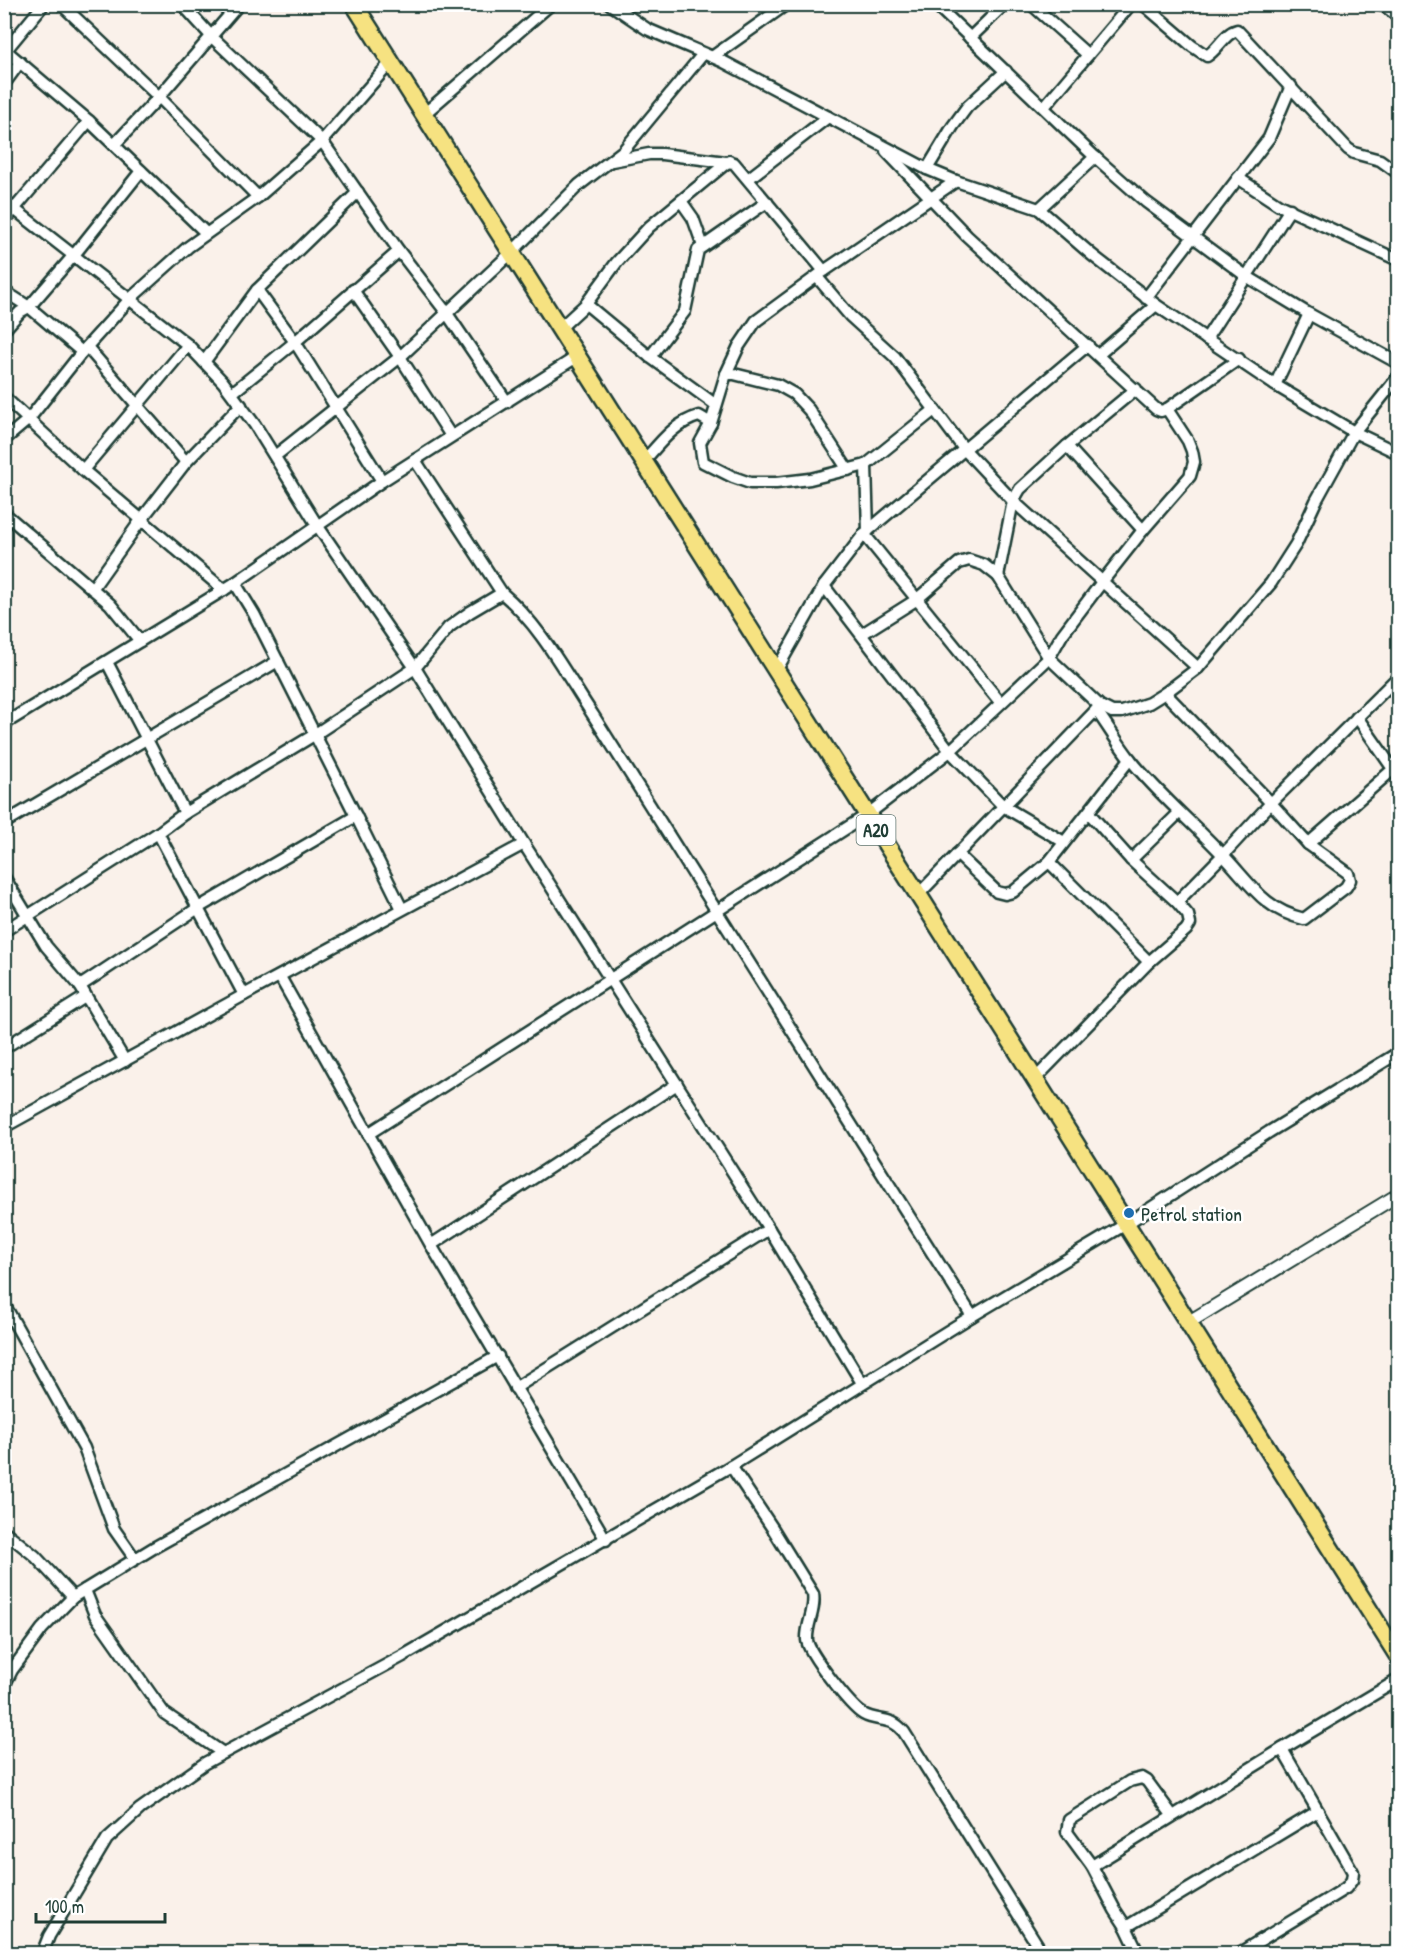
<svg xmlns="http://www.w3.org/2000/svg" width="1403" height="1958" viewBox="0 0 1403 1958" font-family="'Patrick Hand',sans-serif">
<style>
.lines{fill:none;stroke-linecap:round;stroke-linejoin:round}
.minor-casing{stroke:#1f3d34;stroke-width:15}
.tertiary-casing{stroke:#1f3d34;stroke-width:16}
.primary-casing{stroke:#1f3d34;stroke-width:21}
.minor{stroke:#fff;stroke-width:10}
.tertiary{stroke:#fff;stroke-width:12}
.primary{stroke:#f6e281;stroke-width:16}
.poi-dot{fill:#1f6fb2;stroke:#fff;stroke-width:2}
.labels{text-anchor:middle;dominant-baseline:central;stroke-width:5;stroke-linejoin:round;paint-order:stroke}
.shield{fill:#fff;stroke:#627771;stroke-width:1.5}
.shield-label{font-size:18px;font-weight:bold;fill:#1f3d34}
.poi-label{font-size:20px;fill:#1f3d34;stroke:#fff;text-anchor:start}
</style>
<rect width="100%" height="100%" fill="#faf1ea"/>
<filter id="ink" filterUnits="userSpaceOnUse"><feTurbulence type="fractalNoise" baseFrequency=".0167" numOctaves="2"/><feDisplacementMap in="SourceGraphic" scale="12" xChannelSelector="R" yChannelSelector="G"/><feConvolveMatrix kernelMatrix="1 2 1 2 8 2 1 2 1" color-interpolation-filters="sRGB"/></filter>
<g filter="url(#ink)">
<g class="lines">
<defs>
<g id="minor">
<path d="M 61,4 L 159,97 L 258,197"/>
<path d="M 182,4 L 212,37 L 322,141 L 399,251 L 446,312 L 507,402"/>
<path d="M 610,4 L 647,29 L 724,62 L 927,169 L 956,181 L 1039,209 L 1092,255 L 1156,305 L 1275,385 L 1354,432 L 1398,453"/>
<path d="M 935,4 L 1095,157 L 1146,202 L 1246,276 L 1309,314 L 1398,363"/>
<path d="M 1031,4 L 1088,55"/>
<path d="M 1143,4 L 1192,46 L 1207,56 C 1218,49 1225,33 1237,30 L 1348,149 L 1354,153 L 1380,160 L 1398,173"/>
<path d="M 1382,4 L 1398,16"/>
<path d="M 970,38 L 1005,4"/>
<path d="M 4,49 L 89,121 L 206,233"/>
<path d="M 6,50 L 44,4"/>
<path d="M 712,57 L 787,4"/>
<path d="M 4,84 L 20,62"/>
<path d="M 1044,107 L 1131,4"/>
<path d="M 424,114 L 551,4"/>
<path d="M 114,145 L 159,97 L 239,4"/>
<path d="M 886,151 L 967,236 L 1156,409 L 1161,411 L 1167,409 L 1239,359"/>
<path d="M 612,161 L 649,154 L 662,154 L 734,163 L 824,271"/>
<path d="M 927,169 L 953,126 L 967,107 L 1006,71"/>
<path d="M 1238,178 L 1279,205 L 1398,260"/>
<path d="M 748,179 L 828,117"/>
<path d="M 4,201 L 188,345 L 223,382 L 255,425 L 317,525 L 415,668 L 524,844"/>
<path d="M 681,201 L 693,218 L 703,246"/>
<path d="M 1039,209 L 1095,157"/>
<path d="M 4,221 L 89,121"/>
<path d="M 817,277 L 850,316 L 895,357 L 964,449 L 1013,501 L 1198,668"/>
<path d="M 257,290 L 295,342 L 382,481"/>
<path d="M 353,290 L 400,357 L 451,436"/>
<path d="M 4,291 L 29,307 L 82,352"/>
<path d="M 1146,298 L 1269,138 L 1291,86"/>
<path d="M 586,304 L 650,357 L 716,405"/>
<path d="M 560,328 L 586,304 L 617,262 L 649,227 L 729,161"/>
<path d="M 4,330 L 20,312 L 29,307 L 74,255 L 141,171"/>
<path d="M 1206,339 L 1290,209"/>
<path d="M 87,347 L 186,462"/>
<path d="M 1098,355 L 1156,305"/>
<path d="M 650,357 L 685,311 L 698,250 L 767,202"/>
<path d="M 204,362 L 257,290 L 358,192"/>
<path d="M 726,374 L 734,374 L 778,385 L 794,394 L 809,410 L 848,470"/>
<path d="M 1275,385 L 1309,314"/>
<path d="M 1136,389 L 1067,446 L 1020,489 L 1013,501 L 998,576 L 1049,658 L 1062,635 L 1102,582 L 1143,530 L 1190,476 L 1194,462 L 1192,451 L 1188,441 L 1167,409"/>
<path d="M 232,393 L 295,342 L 399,251"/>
<path d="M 4,397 L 83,470 L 224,590"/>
<path d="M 711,423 L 700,443 L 703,462 L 733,477 L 750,483 L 776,483 L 810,479 L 866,465 L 933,411"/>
<path d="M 4,440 L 29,419 L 82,352 L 130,299 L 188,247 L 258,197 L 322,141 L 391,62"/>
<path d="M 1067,446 L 1143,530"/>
<path d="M 275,456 L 400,357 L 511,253 L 579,185 L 623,151 L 703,54"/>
<path d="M 415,460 L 502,593 C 541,626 565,673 593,715 L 972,1316"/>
<path d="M 643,462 C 660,443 674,423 699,416 L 711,423 L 726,374 L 739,346 L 756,321 L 824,271 L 956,181"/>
<path d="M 866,465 L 868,531"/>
<path d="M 83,470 L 188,345"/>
<path d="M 4,513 L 110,604 L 140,641"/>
<path d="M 864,534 L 1000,702"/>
<path d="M 235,583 L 254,614 L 356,816"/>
<path d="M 824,586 L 950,751 L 1003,806 L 1064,842"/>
<path d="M 92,589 L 141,520 L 186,462 L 241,405"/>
<path d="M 862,634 L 916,600 L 959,563 L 969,560 L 984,565 L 998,576"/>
<path d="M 107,662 L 185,813"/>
<path d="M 776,671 L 824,586 L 864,534 L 1088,345"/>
<path d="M 1096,710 C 1108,726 1118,744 1130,759 C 1158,794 1193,823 1223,855 C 1250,883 1264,910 1304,919 L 1346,887 L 1350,880 L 1348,873 L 1308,844 L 1271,803 L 1165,693"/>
<path d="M 1357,717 L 1398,776"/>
<path d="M 4,724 L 235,583 L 382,481 L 578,356"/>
<path d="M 4,823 L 278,661"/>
<path d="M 158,833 L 244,995"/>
<path d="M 1308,844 L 1398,765"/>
<path d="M 957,854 L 997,892 L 1005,894 L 1013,892 L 1049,862 L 1130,759"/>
<path d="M 1131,860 L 1179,813"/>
<path d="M 1049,862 L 1149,962"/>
<path d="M 4,877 L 46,946 L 80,986 L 125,1061"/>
<path d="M 918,895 L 1100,706"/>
<path d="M 1177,902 L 1223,855 L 1271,803 L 1398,677"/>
<path d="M 4,931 L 158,833 L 185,813 L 314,735 L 415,668 L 449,627 L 470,612 L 502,593"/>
<path d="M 280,977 L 431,1245 L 606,1540"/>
<path d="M 80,986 L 198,908 L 356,816 L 402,909"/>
<path d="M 4,1048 L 85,997"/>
<path d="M 1035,1079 L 1149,962 L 1186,930 L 1190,924 L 1188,915 L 1177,902 L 1131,860 L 1089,813"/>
<path d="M 4,1127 L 244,995 L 524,844 L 769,1229 L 862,1383"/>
<path d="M 368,1134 L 867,815 L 950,751 L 1049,658 L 1100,706 L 1112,712 L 1122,712 L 1149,703 L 1165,693 L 1198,668 L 1271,583 L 1296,544 L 1316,501 L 1354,432 L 1398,377"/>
<path d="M 431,1245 L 677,1084"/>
<path d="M 4,1304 L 84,1448 L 114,1529 L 135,1559"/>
<path d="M 515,1388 L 769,1229"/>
<path d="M 731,1466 L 773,1529 L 813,1594 C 816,1610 806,1624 807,1640 C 808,1653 851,1707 863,1714 C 879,1723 890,1715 904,1732 L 1043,1954"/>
<path d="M 4,1531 L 35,1556 L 73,1597"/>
<path d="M 85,1590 L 95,1615 L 164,1713 L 223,1753"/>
<path d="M 4,1686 L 12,1670 L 42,1629 L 73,1597 L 155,1547 L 498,1356"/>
<path d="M 1172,1815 L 1147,1781 L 1142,1778 L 1130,1781 L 1069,1820 L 1067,1832 L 1092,1866 L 1115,1910 L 1126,1927 L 1318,1811 L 1282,1749"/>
<path d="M 1092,1866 L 1282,1749 L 1398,1680"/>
<path d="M 1126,1927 L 1139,1954"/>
<path d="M 42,1954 L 49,1936 L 107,1839 L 140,1809 L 205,1763 L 403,1656 L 731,1466 L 972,1316 L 1126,1224 L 1269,1132 L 1398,1053"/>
<path d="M 1238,1954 L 1346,1888 L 1352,1880 L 1353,1872 L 1318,1811"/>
</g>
<path id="tertiary" d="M 1189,1322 L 1398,1195"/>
<path id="primary" d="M 354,4 L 1016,1049 L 1398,1656"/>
</defs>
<use href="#minor" class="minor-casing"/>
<use href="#tertiary" class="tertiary-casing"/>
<use href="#primary" class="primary-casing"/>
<use href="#minor" class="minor"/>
<use href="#tertiary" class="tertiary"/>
<use href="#primary" class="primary"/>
</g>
</g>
<circle class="poi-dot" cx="1129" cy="1213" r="6"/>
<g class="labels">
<rect class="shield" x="856.5" y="815" width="39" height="30" rx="4.5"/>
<g class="shield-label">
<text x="876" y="830">A20</text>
</g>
<g class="poi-label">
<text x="1141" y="1213">Petrol station</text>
</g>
</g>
<rect width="1403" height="1958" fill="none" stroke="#fff" stroke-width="24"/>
<rect x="12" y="12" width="1379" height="1934" fill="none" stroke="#1f3d34" stroke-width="2" filter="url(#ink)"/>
<path d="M36 1913v9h129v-9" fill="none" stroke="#1f3d34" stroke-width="3"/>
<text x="45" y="1913" font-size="18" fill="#1f3d34" stroke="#ffffff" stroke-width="4.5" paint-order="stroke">100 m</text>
</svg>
